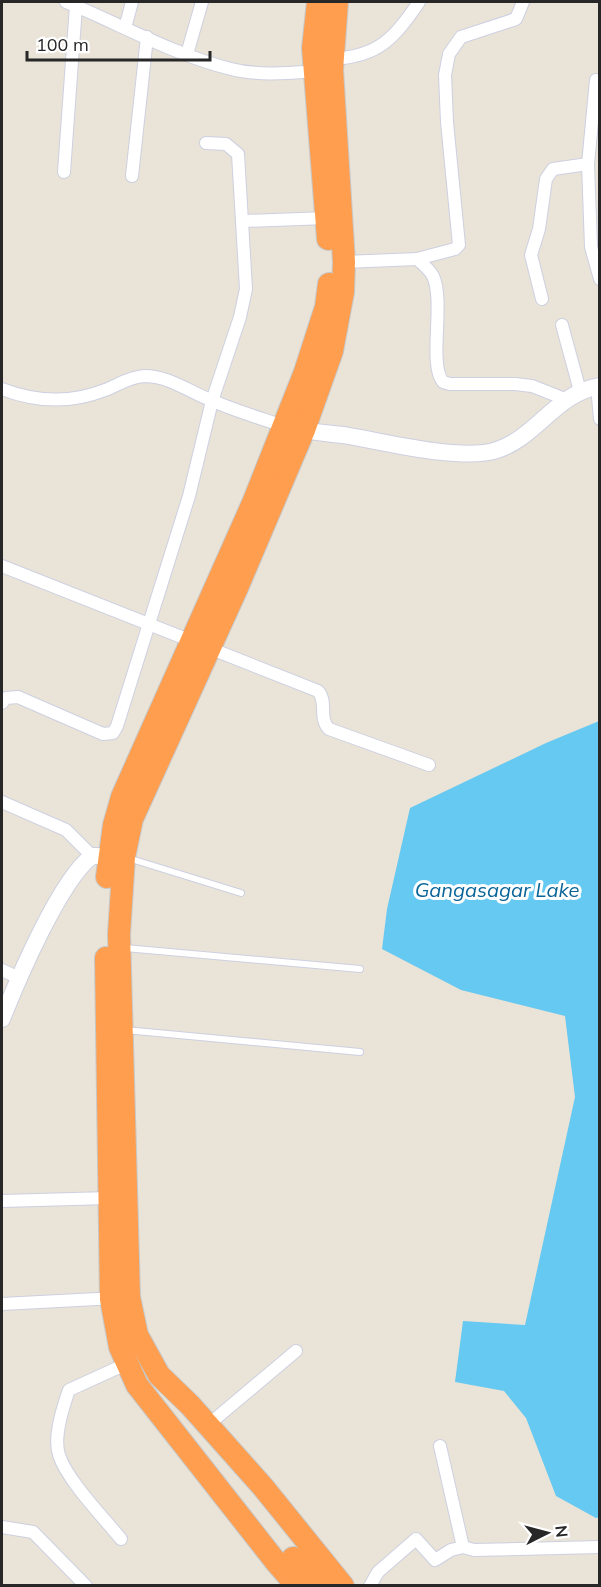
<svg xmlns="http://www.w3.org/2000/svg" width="601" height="1587" viewBox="0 0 601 1587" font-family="Mulish,sans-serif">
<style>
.water{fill:#66c9f1}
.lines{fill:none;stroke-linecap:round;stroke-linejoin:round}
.lane-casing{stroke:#cdd0e1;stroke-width:8}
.street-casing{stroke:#cdd0e1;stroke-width:14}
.secondary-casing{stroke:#cdd0e1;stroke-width:18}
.highway-casing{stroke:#c7c7c7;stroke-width:24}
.lane{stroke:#fff;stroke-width:6}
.street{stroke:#fff;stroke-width:12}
.secondary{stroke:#fff;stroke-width:16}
.highway{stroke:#ff9e4e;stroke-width:22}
.labels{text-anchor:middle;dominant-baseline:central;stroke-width:6;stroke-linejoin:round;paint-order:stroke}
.water-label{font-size:20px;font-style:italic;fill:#096498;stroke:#fff}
</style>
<rect width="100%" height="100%" fill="#eae3d7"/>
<path class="water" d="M 599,721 L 600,1517 L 596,1518 L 556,1496 L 526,1418 L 504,1391 L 455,1382 L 463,1321 L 525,1325 L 575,1097 L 565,1016 L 461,990 L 382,949 L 387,909 L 410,808 L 546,743 Z"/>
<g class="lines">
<defs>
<g id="lane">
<path d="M 128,858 L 241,893"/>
<path d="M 125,948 L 360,969"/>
<path d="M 125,1030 L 360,1052"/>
</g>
<g id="street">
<path d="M 66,2 C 120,24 174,55 231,69 C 258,76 290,73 318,71"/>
<path d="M 125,28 L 132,2"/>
<path d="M 187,54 L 202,2"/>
<path d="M 333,59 C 380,56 394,38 419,2"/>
<path d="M 596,80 L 588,164 L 591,247 L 600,279"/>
<path d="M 64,172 L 76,6"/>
<path d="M 132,176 L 147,37"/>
<path d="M 244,221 L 327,218"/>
<path d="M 417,259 C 423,264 429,269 433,276 C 445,302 428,364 443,382 L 450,384 L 515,384 L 532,386 L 565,399"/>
<path d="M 344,262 L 417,259 L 455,249 L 459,245 L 447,122 L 445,75 L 449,54 L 461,37 L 516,19 L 523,2"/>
<path d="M 542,299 L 531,255 L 539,229 L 546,179 L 553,169 L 588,164"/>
<path d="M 562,325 L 580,391"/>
<path d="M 597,386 L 600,419"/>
<path d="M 2,389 C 36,402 70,404 105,390 C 118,385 129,377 144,376 C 170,376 189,392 213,401 C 236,411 260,418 283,426"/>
<path d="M 2,566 L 318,691 C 328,702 318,718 329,729 L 429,765"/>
<path d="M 2,703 L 6,698 L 18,697 L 103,734 L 113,733 L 117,726 L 189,496 L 212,401 L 240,317 L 246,289 L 238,154 L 226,144 L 206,143"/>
<path d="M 2,802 L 66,830 L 92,856"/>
<path d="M 2,970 L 19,978"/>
<path d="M 2,1201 L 109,1198"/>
<path d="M 2,1304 L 116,1298"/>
<path d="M 208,1425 L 296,1351"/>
<path d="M 440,1446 L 463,1547 L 474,1550 L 600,1547"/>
<path d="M 2,1527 L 33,1532 L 86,1586"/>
<path d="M 121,1539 C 103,1517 67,1480 59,1455 C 53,1437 63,1407 69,1390 L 126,1364"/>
<path d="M 370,1586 L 378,1572 L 416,1539 L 435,1560 L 451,1550 L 463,1547"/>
</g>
<g id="secondary">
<path d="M 293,428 C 310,432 326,433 343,435 C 382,441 461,462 497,450 C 537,437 556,393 600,386"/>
<path d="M 2,1019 C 18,979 60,880 92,856 L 119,856"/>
</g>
<g id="highway">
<path d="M 318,2 L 313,48 L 328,239"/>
<path d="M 337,2 L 332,70 L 344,262 L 343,292 L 332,351 L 304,430 L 237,588 L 132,819 L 124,857 L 119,934 L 129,1297 L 137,1335 L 159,1375 L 190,1405 L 263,1487 L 343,1586"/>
<path d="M 107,877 L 114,825 L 122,797 L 253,503 L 305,372 L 326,307 L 329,284"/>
<path d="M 106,958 L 111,1299 L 120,1347 L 137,1385 L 276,1562 L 297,1586"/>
<path d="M 293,1558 L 317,1586"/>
</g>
</defs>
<use href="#lane" class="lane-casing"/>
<use href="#street" class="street-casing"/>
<use href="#secondary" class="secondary-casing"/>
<use href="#highway" class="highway-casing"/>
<use href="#lane" class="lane"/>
<use href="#street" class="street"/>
<use href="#secondary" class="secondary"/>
<use href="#highway" class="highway"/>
</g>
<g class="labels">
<g class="water-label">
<text x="497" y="889">Gangasagar Lake</text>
</g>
</g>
<rect width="601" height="1587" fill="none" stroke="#272727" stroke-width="6"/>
<g transform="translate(547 1533) rotate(84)" stroke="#ffffff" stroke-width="4.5" paint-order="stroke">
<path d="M0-4.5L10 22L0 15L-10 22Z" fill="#272727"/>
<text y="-9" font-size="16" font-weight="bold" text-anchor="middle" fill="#272727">N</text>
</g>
<path d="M27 51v9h183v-9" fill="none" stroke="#272727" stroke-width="3"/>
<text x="36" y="51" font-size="18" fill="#272727" stroke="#ffffff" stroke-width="4.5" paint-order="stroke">100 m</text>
</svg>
